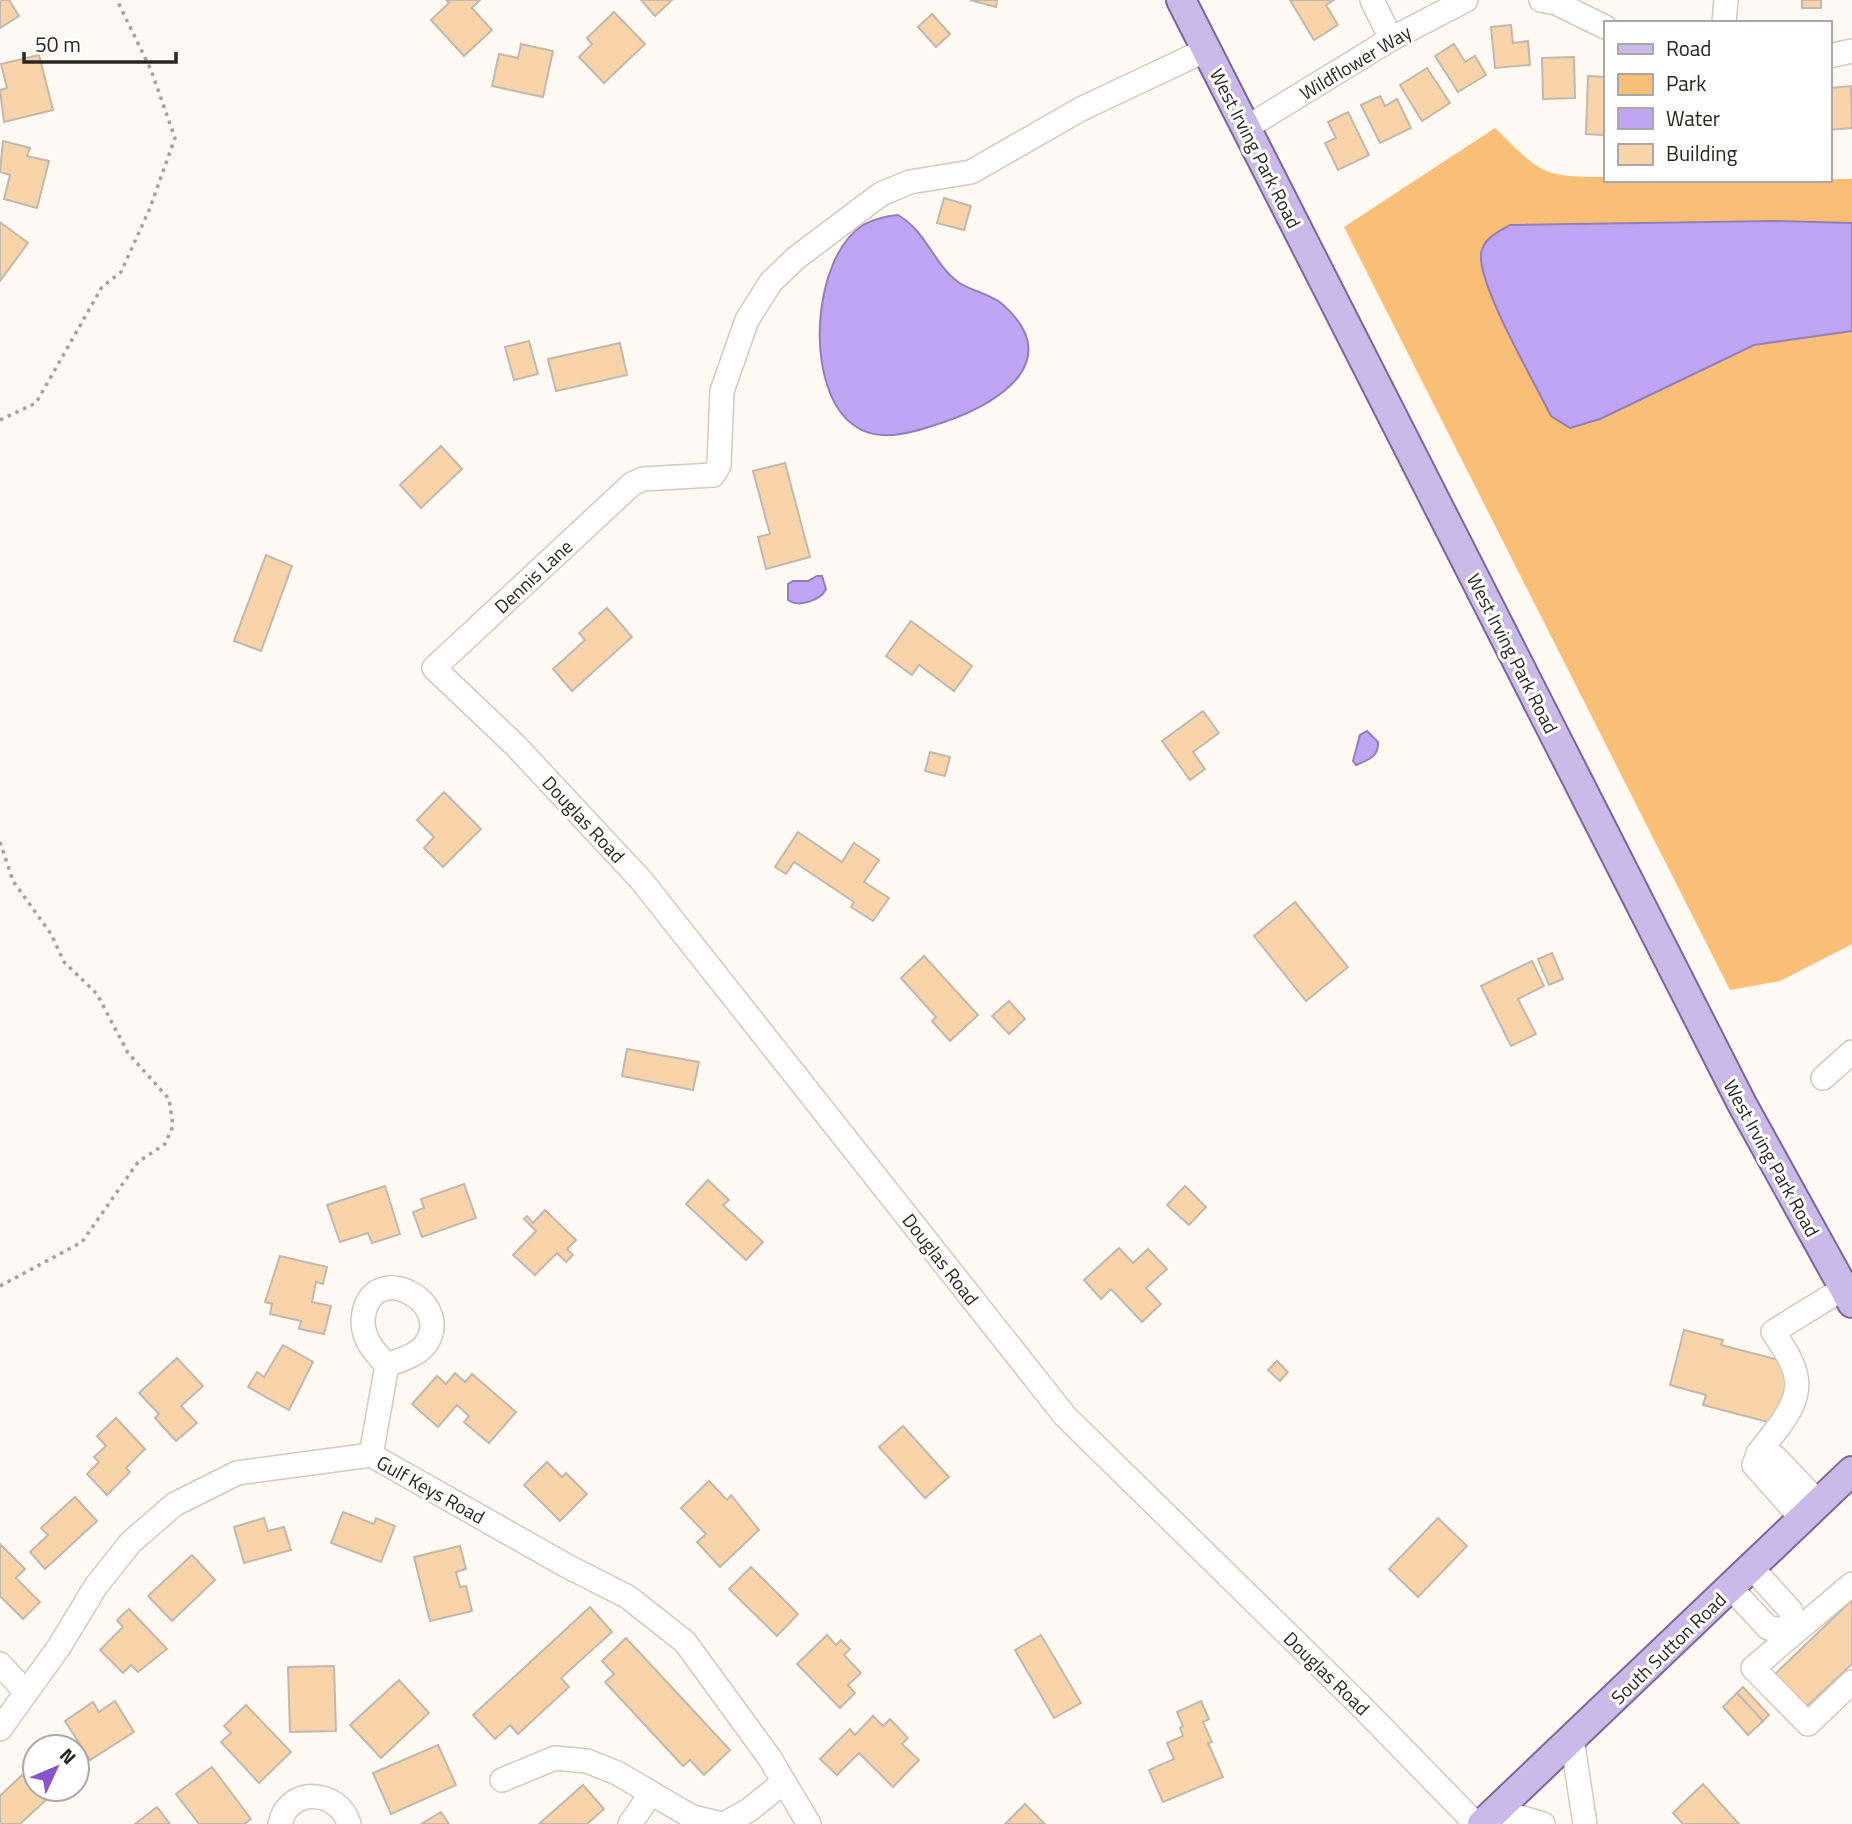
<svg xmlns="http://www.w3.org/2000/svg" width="1852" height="1824" viewBox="0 0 1852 1824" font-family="'Titillium Web',sans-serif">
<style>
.green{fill:#f9bf77}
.water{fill:#c1a5f5;stroke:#937fb6;stroke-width:2}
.building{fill:#f9d4aa;stroke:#c2b9ae;stroke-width:2}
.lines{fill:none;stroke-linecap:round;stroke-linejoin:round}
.minor-casing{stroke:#d3c9bf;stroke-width:26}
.major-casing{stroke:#7b679a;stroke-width:32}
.path{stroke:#a5a19b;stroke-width:3.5;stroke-dasharray:3.5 5;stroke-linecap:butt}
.minor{stroke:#fff;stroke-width:23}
.major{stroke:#cab9e9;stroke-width:28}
.labels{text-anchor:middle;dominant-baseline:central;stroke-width:6;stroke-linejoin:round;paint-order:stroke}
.street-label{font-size:19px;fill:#292622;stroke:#fff}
</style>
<rect width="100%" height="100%" fill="#fef9f2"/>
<path class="green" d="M 1495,128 C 1541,173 1540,177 1605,177 L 1605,180 L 1852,179 L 1852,944 L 1780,981 L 1730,990 L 1344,227 Z"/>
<g class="water">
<path d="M 898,215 C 926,231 933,263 958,282 C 971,291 988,293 1001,303 C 1066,359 1002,402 947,421 C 921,430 881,445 855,426 C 803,391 811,258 863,225 C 874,219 886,216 898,215 Z"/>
<path d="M 1775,221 L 1852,223 L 1852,331 L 1754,345 L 1600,419 L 1570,428 L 1551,416 C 1535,383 1478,286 1481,254 C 1483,238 1498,232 1510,225 Z"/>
<path d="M 817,576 L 822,576 L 826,589 C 821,600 799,608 788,600 L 788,584 L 793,581 L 808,581 Z"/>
<path d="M 1367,731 L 1378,742 C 1379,757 1368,760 1356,765 L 1353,761 L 1360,735 Z"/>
</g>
<g class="building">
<path d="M 0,0 L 9,0 L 19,16 L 0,28 Z"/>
<path d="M 446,0 L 480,0 L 472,8 L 492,30 L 464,56 L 431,20 L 449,3 Z"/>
<path d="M 641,0 L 672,0 L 655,16 Z"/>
<path d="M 970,0 L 997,0 L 996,7 Z"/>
<path d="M 1290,0 L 1334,0 L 1326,5 L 1338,25 L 1314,40 Z"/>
<rect x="1802" y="0" width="19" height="8"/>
<path d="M 614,12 L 645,44 L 604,83 L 579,57 L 592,44 L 587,38 Z"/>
<path d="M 932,14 L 950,34 L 936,47 L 918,27 Z"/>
<path d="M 1511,25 L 1513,43 L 1528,41 L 1530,65 L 1495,68 L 1491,27 Z"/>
<path d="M 521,44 L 553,51 L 543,97 L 492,86 L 499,54 L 518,58 Z"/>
<path d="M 1454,44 L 1465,62 L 1475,56 L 1486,75 L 1458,92 L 1435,56 Z"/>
<path d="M 39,55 L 53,110 L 4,122 L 0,90 L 7,88 L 1,64 Z"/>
<path d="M 1574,57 L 1575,98 L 1543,99 L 1542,58 Z"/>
<path d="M 1427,68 L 1450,103 L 1422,121 L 1400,85 Z"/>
<path d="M 1588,76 L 1605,77 L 1604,135 L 1586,134 Z"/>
<path d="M 1851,86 L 1852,128 L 1829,130 L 1831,88 Z"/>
<path d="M 1380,96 L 1385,106 L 1397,99 L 1411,128 L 1380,143 L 1361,105 Z"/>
<path d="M 1348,112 L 1369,155 L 1338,170 L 1325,143 L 1336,138 L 1328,122 Z"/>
<path d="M 3,141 L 30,148 L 27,156 L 49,161 L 37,208 L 4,199 L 10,175 L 0,172 Z"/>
<path d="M 944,198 L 971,206 L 964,230 L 937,223 Z"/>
<path d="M 0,222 L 28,243 L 0,281 Z"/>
<path d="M 529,341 L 538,374 L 514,380 L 505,347 Z"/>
<path d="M 620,343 L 627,375 L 556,391 L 548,359 Z"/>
<path d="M 441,446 L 462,469 L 421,508 L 400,485 Z"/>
<path d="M 785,463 L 810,557 L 766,569 L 758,537 L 770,534 L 753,471 Z"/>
<path d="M 266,555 L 292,566 L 261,651 L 234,641 Z"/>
<path d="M 607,608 L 632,637 L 572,691 L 553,669 L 585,640 L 579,633 Z"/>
<path d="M 911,621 L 972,666 L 954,691 L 919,665 L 912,675 L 886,656 Z"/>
<path d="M 1203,711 L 1219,733 L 1193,752 L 1205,769 L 1190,780 L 1162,741 Z"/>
<path d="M 930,752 L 950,757 L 945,776 L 925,771 Z"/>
<path d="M 444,792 L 481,829 L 443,867 L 424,848 L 434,837 L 417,820 Z"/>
<path d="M 798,832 L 842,862 L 854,843 L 879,860 L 864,882 L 889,898 L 873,921 L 851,907 L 854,902 L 794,862 L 786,874 L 775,867 Z"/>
<path d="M 1295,902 L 1348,967 L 1306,1001 L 1254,936 Z"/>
<path d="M 1552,953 L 1563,979 L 1549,985 L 1538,959 Z"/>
<path d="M 924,956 L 978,1015 L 950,1041 L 932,1021 L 936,1017 L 901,978 Z"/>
<path d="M 1532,961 L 1544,986 L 1518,999 L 1536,1034 L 1511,1046 L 1481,986 Z"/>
<path d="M 1009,1001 L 1025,1019 L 1009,1034 L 992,1016 Z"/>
<path d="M 627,1049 L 699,1062 L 693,1090 L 622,1076 Z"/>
<path d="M 708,1180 L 729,1200 L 723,1205 L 763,1242 L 746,1260 L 686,1204 Z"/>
<path d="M 464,1184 L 476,1218 L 422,1237 L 413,1212 L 424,1208 L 421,1199 Z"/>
<path d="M 385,1186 L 400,1234 L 372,1243 L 368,1233 L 340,1242 L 327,1205 Z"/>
<path d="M 1185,1186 L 1206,1207 L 1189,1225 L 1167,1205 Z"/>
<path d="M 545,1210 L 576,1240 L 567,1249 L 573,1255 L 566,1262 L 557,1253 L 535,1275 L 513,1255 L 536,1231 L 524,1219 L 527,1216 L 533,1223 Z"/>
<path d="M 1119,1248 L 1133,1263 L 1148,1249 L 1167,1269 L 1146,1288 L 1161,1304 L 1142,1322 L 1111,1289 L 1101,1299 L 1084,1280 Z"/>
<path d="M 280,1256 L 327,1267 L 323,1284 L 316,1282 L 312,1302 L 331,1306 L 324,1334 L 299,1329 L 301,1321 L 270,1314 L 272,1304 L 265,1302 Z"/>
<path d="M 1684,1330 L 1723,1340 L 1721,1345 L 1791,1363 L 1776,1424 L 1703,1405 L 1706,1395 L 1670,1385 Z"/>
<path d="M 283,1345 L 313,1362 L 289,1410 L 248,1387 L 257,1372 L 264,1377 Z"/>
<path d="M 177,1358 L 203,1386 L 181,1406 L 197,1423 L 176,1441 L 155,1418 L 159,1414 L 139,1393 Z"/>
<path d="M 1277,1361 L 1288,1372 L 1280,1381 L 1268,1370 Z"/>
<path d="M 455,1373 L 465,1382 L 472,1374 L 516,1412 L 489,1443 L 464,1422 L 469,1416 L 457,1405 L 438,1427 L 412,1404 L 437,1376 L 446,1384 Z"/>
<path d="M 116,1418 L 145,1449 L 126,1468 L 130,1472 L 107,1495 L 87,1474 L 99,1462 L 94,1457 L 106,1446 L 97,1436 Z"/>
<path d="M 903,1426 L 949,1477 L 925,1498 L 879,1447 Z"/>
<path d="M 547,1462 L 562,1477 L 566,1473 L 587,1494 L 560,1521 L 524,1485 Z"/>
<path d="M 709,1481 L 727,1500 L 731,1495 L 759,1530 L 720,1567 L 697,1542 L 706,1534 L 681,1508 Z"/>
<path d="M 75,1497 L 97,1521 L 45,1569 L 30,1552 L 48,1535 L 41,1528 Z"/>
<path d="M 343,1512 L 374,1524 L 376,1518 L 395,1526 L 381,1562 L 331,1543 Z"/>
<path d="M 264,1518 L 268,1531 L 284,1527 L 291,1550 L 244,1563 L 234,1527 Z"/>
<path d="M 1438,1518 L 1467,1546 L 1418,1597 L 1389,1569 Z"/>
<path d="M 0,1544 L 25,1569 L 16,1578 L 40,1602 L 23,1619 L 0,1596 Z"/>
<path d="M 460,1546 L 466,1569 L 456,1572 L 460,1587 L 466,1586 L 472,1611 L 430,1621 L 414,1557 Z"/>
<path d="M 192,1555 L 215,1580 L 172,1621 L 148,1596 Z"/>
<path d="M 751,1567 L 798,1614 L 777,1636 L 729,1589 Z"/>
<path d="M 1852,1600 L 1852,1664 L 1804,1709 L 1772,1677 Z"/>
<path d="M 590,1607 L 612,1632 L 561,1678 L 569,1687 L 518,1734 L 510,1725 L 495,1739 L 473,1715 Z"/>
<path d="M 129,1609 L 167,1649 L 138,1672 L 131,1665 L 123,1673 L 100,1650 L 123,1627 L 117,1620 Z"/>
<path d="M 827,1635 L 836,1645 L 841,1640 L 850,1649 L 844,1655 L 861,1673 L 848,1685 L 855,1693 L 840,1708 L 797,1664 Z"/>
<path d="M 1041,1635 L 1081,1703 L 1054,1718 L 1015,1650 Z"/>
<path d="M 626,1638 L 730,1750 L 704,1775 L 690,1760 L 683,1766 L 605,1682 L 614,1674 L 602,1661 Z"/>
<path d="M 334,1666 L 336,1731 L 290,1732 L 288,1667 Z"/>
<path d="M 399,1680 L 429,1713 L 381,1758 L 350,1725 Z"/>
<path d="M 1743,1687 L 1769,1715 L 1763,1721 L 1737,1693 Z"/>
<path d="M 1737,1693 L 1763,1721 L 1748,1735 L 1723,1707 Z"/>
<path d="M 115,1701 L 134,1732 L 90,1760 L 65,1721 L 93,1702 L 99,1712 Z"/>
<path d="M 1201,1701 L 1209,1719 L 1203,1722 L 1212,1742 L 1208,1743 L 1223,1777 L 1163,1802 L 1149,1770 L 1174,1759 L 1167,1743 L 1183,1736 L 1180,1728 L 1183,1726 L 1177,1712 Z"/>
<path d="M 246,1705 L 291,1752 L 259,1783 L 221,1742 L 231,1733 L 224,1726 Z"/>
<path d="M 873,1716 L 883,1726 L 890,1719 L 908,1738 L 902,1744 L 919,1760 L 893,1787 L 859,1753 L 837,1775 L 820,1759 L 850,1729 L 855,1735 Z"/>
<path d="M 438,1745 L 456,1785 L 391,1814 L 373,1773 Z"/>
<path d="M 212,1767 L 251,1819 L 244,1824 L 199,1824 L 176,1794 Z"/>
<path d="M 22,1775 L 46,1800 L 20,1824 L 0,1824 L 0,1796 Z"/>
<path d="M 1703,1784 L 1739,1824 L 1683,1824 L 1673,1813 Z"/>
<path d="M 583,1785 L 604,1809 L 587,1824 L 539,1824 Z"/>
<path d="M 1025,1804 L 1045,1824 L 1005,1824 Z"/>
<path d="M 157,1807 L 170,1824 L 135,1824 Z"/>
<path d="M 441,1812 L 449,1824 L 421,1824 Z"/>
</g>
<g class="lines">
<defs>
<g id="minor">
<path d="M 1372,0 L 1391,39"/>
<path d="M 1541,0 L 1556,3 L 1605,27"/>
<path d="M 1724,23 L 1726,0"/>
<path d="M 1206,50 L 1081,109 L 971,172 L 910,182 L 881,194 L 796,258 L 771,282 L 747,320 L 722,391 L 719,465 L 713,475 L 643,479 L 632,484 L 434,668 L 516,746 L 641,880 L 1065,1416 L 1361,1706 L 1476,1824"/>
<path d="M 1829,56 L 1852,51"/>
<path d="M 1246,128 L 1391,39 L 1466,0"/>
<path d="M 1823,1078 L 1852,1052"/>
<path d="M 1758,1453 L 1775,1457 L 1819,1503"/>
<path d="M 371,1455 L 387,1365 C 373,1351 359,1335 364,1313 C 375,1259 456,1303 425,1345 C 416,1356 400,1360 387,1365"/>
<path d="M 1802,1519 L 1754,1465 C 1758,1452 1765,1444 1774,1433 C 1807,1392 1802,1373 1773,1332 L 1844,1288"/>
<path d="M 1752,1568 L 1791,1611 L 1794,1630"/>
<path d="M 1852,1584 L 1753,1668 L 1808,1724 L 1852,1682"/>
<path d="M 1731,1588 L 1768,1628 L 1794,1630"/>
<path d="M 0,1664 L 26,1692"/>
<path d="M 0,1729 L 59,1647 L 96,1586 L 131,1542 L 175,1504 L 237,1473 L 371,1455 L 567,1566 L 628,1597 L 685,1642 L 769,1757 L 809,1824"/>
<path d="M 1572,1739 L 1585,1824"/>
<path d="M 502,1780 L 555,1758 L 587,1761 L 617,1773 L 692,1817 L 722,1824"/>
<path d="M 1496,1810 L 1543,1824"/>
<path d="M 280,1824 C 288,1786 339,1789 349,1824"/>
<path d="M 630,1824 L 651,1793"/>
<path d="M 724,1824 L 749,1810 L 784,1782"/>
</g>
<g id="major">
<path d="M 1181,0 L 1742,1104 L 1852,1303"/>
<path d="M 1482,1824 L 1852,1471"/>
</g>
</defs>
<use href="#minor" class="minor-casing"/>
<use href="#major" class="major-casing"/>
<g class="path">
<path d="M 0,420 L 36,403 L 102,287 L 121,272 L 150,208 L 175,138 L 151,70 L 117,0"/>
<path d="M 0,842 L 13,881 L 51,934 L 64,962 L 97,994 L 128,1053 L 169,1099 L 173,1126 L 165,1144 L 138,1162 L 82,1242 L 0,1286"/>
</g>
<use href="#minor" class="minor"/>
<use href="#major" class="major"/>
</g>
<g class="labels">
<g class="street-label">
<text transform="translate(1355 62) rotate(-31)">Wildflower Way</text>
<text transform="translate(1256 148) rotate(63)">West Irving Park Road</text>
<text transform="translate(533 576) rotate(-43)">Dennis Lane</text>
<text transform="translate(1513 653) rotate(63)">West Irving Park Road</text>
<text transform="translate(584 819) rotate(47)">Douglas Road</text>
<text transform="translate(1772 1158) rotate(61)">West Irving Park Road</text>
<text transform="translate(941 1259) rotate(52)">Douglas Road</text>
<text transform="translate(431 1489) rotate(29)">Gulf Keys Road</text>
<text transform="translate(1668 1648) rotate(-44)">South Sutton Road</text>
<text transform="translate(1327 1673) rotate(44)">Douglas Road</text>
</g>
</g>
<rect x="1604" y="21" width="228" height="161" fill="#ffffff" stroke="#a9a8a7" stroke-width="2"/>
<rect x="1618" y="44" width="35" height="10" fill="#cab9e9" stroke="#a9a8a7" stroke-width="2"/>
<text x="1666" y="56" font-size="21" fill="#292622">Road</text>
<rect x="1618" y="74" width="35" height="21" fill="#f9bf77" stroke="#a9a8a7" stroke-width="2"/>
<text x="1666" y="91" font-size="21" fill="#292622">Park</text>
<rect x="1618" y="108" width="35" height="21" fill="#c1a5f5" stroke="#a9a8a7" stroke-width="2"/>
<text x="1666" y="126" font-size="21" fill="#292622">Water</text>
<rect x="1618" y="144" width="35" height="21" fill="#f9d4aa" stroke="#a9a8a7" stroke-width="2"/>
<text x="1666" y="161" font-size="21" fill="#292622">Building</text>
<g transform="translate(56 1768) rotate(46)"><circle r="33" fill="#ffffff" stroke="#a9a8a7" stroke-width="2"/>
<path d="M0-5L12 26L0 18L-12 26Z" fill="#8654cc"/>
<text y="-10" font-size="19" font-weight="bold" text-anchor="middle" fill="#292622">N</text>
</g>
<path d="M24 52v10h152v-10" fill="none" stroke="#292622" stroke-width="3.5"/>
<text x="35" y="52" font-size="21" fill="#292622" stroke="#ffffff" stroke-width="5" paint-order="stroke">50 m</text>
</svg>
